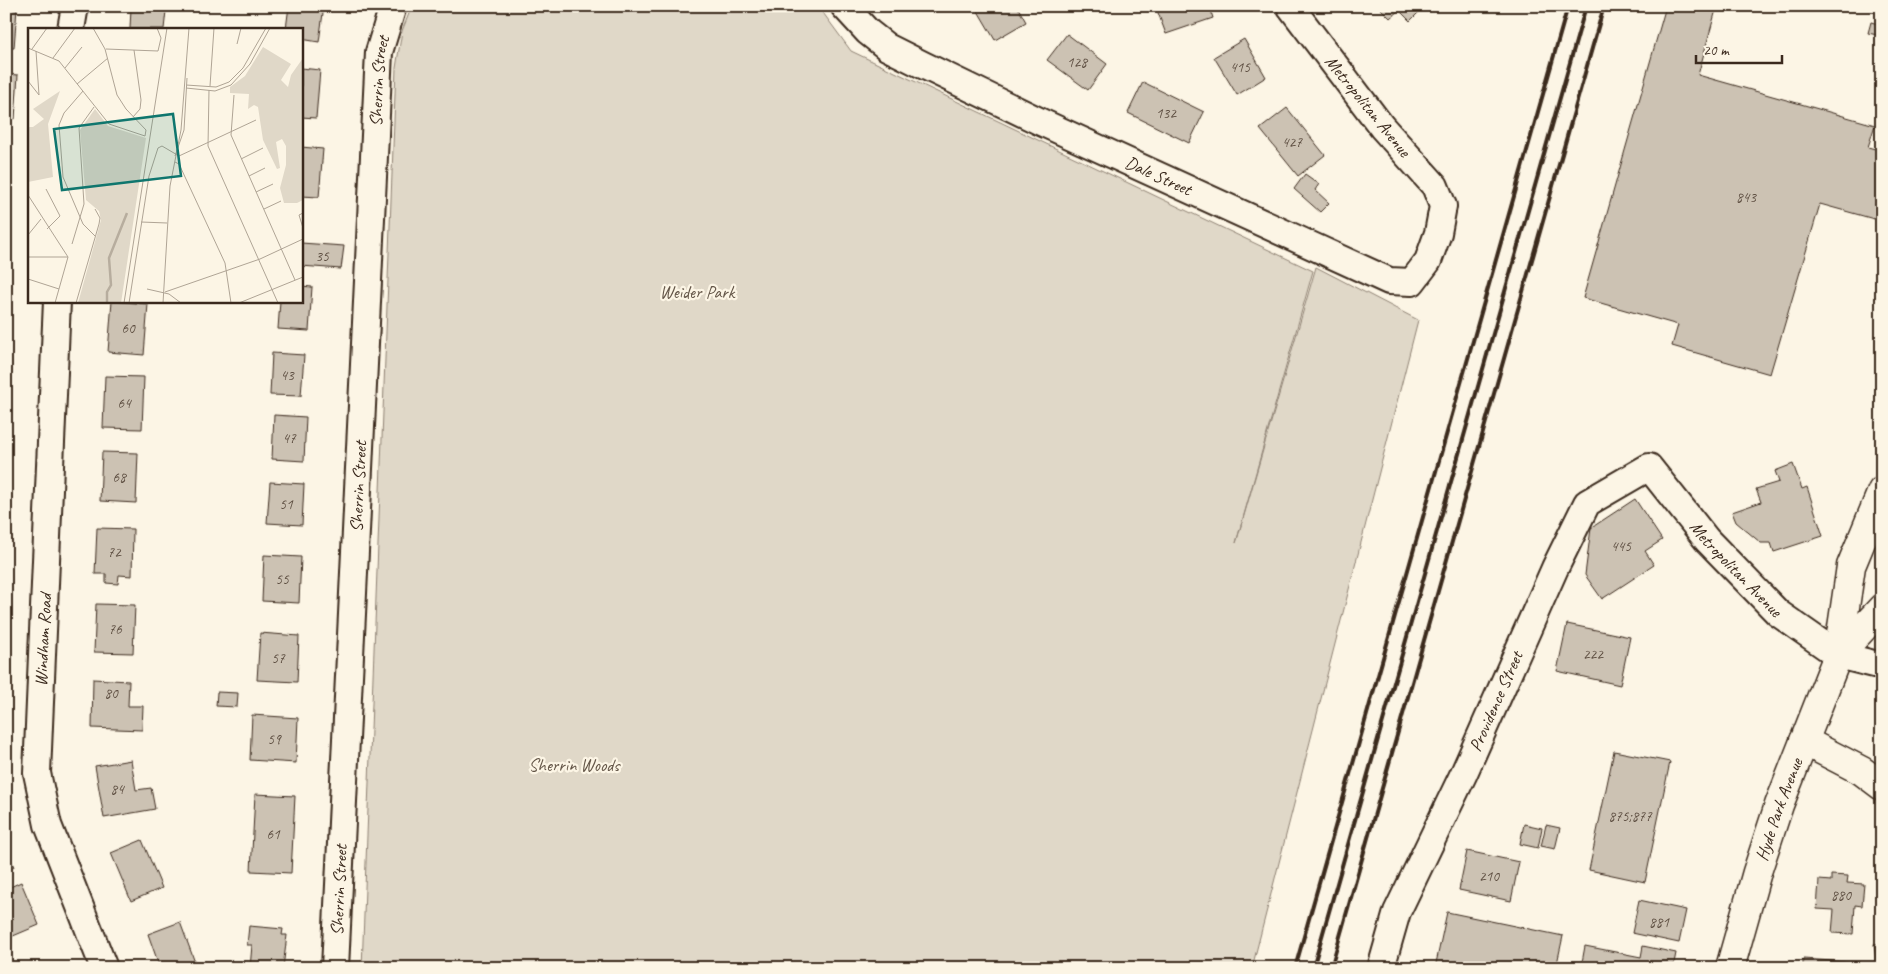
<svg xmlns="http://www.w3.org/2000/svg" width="1888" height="974" viewBox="0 0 1888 974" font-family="Caveat,sans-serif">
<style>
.green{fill:#e0d8c8;stroke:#8e8173}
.building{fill:#ccc2b3;stroke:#3b2a1e}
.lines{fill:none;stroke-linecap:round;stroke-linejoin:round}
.minor-casing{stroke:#3b2a1e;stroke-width:30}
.tertiary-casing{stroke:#3b2a1e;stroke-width:31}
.primary-casing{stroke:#3b2a1e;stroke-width:31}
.minor{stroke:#fcf5e5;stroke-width:26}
.tertiary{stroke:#fcf5e5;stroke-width:28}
.primary{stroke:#fcf5e5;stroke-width:28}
.rail{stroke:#3b2a1e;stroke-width:4}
.labels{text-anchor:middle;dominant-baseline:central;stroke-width:4.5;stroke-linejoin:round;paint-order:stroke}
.number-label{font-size:15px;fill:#5f5043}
.street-label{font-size:18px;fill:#3b2a1e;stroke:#fcf5e5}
.park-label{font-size:18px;fill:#645648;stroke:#fcf5e5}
.inset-river{fill:none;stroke:#b7ad9e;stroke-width:2.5}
.inset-road{fill:none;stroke:#afa495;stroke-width:1}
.view{fill:#0f766e;fill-opacity:0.15;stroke:#0f766e;stroke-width:2.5}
.inset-edge{fill:none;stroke:#3b2a1e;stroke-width:2.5}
</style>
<rect width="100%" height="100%" fill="#fcf5e5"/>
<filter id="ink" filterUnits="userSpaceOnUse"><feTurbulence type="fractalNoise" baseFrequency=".02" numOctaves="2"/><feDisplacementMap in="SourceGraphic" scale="10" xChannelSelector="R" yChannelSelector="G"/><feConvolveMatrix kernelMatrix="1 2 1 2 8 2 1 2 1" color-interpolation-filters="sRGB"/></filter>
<g filter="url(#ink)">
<path class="green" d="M 412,6 L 818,6 L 851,51 L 1313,271 L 1236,543 L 1316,267 L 1418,320 L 1252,968 L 362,968 L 396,68 L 402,31 Z"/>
<g class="building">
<path d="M 289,6 L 324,6 L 319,42 L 301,39 L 301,29 L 286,29 Z"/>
<path d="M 975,6 L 1017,6 L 1026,22 L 995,40 Z"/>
<path d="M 1168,6 L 1209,6 L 1213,18 L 1166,34 L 1157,10 Z"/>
<path d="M 1378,6 L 1425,6 L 1410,21 L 1399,10 L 1390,18 Z"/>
<path d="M 1666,6 L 1717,6 L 1698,75 L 1875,125 L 1868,147 L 1882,151 L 1882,190 L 1874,219 L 1820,204 L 1770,374 L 1672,346 L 1678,325 L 1583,298 Z"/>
<path d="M 6,7 L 17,8 L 14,48 L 6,48 Z"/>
<path d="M 131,8 L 166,11 L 164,29 L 130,29 Z"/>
<path d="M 1871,22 L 1882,25 L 1882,36 L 1868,33 Z"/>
<path d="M 1067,34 L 1107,64 L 1088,90 L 1047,60 Z"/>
<path d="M 1244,39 L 1266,77 L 1237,95 L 1214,57 Z"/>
<path d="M 301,68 L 320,70 L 316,118 L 301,117 Z"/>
<path d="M 6,74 L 18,75 L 15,119 L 6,118 Z"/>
<path d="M 1143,82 L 1204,112 L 1189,143 L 1128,113 Z"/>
<path d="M 1287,108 L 1325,155 L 1298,176 L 1260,129 Z"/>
<path d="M 6,144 L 11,144 L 8,183 L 6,183 Z"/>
<path d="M 301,147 L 323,149 L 319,197 L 301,196 Z"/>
<path d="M 1305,174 L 1319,184 L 1315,190 L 1329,203 L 1320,212 L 1294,189 Z"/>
<path d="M 301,243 L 344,246 L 341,269 L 301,266 Z"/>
<path d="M 301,286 L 312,287 L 309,331 L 278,329 L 280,301 L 301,301 Z"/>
<path d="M 112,301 L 148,304 L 144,355 L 108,352 Z"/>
<path d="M 272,353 L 304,355 L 301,396 L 270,395 Z"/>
<path d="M 105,376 L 144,377 L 142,429 L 103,428 Z"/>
<path d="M 274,415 L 306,417 L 304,461 L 272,459 Z"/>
<path d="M 102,452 L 138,453 L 136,503 L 100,501 Z"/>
<path d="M 1793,464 L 1802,489 L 1807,487 L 1823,536 L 1774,552 L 1771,543 L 1761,543 L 1736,522 L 1732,512 L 1761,502 L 1756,489 L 1779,482 L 1775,471 Z"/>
<path d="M 270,482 L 304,484 L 302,525 L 267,523 Z"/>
<path d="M 1635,499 L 1662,540 L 1645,551 L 1654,565 L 1602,599 L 1585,575 L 1591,528 Z"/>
<path d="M 97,528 L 133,529 L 132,576 L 119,575 L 118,584 L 106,583 L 106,574 L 95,574 Z"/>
<path d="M 264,555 L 301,557 L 299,603 L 262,601 Z"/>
<path d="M 96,604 L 135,605 L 133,653 L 94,652 Z"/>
<path d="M 1567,624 L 1630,637 L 1620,685 L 1557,671 Z"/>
<path d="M 260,633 L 299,636 L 297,682 L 257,680 Z"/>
<path d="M 93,679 L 129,681 L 128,706 L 143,706 L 142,730 L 92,728 Z"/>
<path d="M 217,692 L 238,693 L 237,707 L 216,706 Z"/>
<path d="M 252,715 L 298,718 L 296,763 L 250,760 Z"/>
<path d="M 1614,751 L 1670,762 L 1645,882 L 1589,870 Z"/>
<path d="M 131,760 L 136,790 L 151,788 L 155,809 L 104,818 L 95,766 Z"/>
<path d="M 255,794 L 295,796 L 291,873 L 251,871 Z"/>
<path d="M 1524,824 L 1542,828 L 1538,848 L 1520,844 Z"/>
<path d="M 1546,825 L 1560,828 L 1555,849 L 1541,846 Z"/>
<path d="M 142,840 L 162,888 L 131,901 L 111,853 Z"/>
<path d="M 6,848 L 14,867 L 6,871 Z"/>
<path d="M 1467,851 L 1519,862 L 1511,901 L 1459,890 Z"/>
<path d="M 1831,875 L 1848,876 L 1847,883 L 1864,884 L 1862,906 L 1855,905 L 1853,934 L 1832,933 L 1834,910 L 1817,909 L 1819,880 L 1831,881 Z"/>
<path d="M 21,882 L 39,925 L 6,939 L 6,889 Z"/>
<path d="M 1639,900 L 1686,910 L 1679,943 L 1632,933 Z"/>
<path d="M 1447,912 L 1563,936 L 1556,968 L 1435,968 Z"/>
<path d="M 180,922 L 197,968 L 160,968 L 148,934 Z"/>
<path d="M 249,926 L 283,929 L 282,935 L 287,935 L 283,968 L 250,968 L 252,945 L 247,945 Z"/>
<path d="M 1882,943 L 1882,968 L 1877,968 L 1874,944 Z"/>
<path d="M 1585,946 L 1641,957 L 1643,946 L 1676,953 L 1673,968 L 1581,968 Z"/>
<path d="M 1803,959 L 1861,963 L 1860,968 L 1803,968 Z"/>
</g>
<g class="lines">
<defs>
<g id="minor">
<path id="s1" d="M 844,6 L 868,32 L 887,47 L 923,65 L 1041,122 L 1389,281 L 1412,282 L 1428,261 L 1438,233 L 1443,206 L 1435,186 L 1382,127 L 1290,6"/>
<path d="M 71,29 L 75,6"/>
<path d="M 57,301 L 37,773 L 48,825 L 104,968"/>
<path id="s2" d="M 335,968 L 379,52 L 393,6"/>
<path id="s3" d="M 1381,968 L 1397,912 L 1464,773 L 1555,568 L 1587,503 L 1649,467 L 1707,540 L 1778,613 L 1838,655 L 1882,666"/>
</g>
<path id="tertiary" d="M 1804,741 L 1862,771 L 1882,786"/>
<g id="primary">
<path d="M 1838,655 L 1882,608"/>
<path id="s4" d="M 1730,968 L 1757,872 L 1779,805 L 1838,655 L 1851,566 L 1882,491"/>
</g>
</defs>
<use href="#minor" class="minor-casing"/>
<use href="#tertiary" class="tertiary-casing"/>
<use href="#primary" class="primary-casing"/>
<use href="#minor" class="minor"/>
<use href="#tertiary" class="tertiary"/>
<use href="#primary" class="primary"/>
<g class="rail">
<path d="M 1295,968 L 1568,6"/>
<path d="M 1313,968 L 1586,6"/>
<path d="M 1331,968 L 1604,6"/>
</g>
</g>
</g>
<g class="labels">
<g class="number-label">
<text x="1077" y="62">128</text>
<text x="1240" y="67">415</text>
<text x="1166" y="113">132</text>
<text x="1292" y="142">427</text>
<text x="1746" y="197">843</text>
<text x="322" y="256">35</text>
<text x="128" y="328">60</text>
<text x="287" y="375">43</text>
<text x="124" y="403">64</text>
<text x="289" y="438">47</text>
<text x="119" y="477">68</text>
<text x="286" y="504">51</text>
<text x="1621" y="546">445</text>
<text x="114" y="552">72</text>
<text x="282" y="579">55</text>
<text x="115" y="629">76</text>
<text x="1593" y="654">222</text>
<text x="278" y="658">57</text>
<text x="111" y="693">80</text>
<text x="274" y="739">59</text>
<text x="117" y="789">84</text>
<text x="1630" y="816">875;877</text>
<text x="273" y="834">61</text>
<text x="1489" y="876">210</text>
<text x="1841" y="895">880</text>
<text x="1659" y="922">881</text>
</g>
<g class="street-label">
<text stroke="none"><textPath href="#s2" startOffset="888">Sherrin Street</textPath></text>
<text transform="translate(1368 106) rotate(51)">Metropolitan Avenue</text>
<text stroke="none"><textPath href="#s1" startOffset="360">Dale Street</textPath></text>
<text stroke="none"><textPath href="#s2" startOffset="482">Sherrin Street</textPath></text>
<text stroke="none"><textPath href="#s3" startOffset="715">Metropolitan Avenue</textPath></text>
<text transform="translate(43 640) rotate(-87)">Windham Road</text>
<text stroke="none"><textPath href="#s3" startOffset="291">Providence Street</textPath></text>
<text stroke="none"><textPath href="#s4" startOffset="166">Hyde Park Avenue</textPath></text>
<text stroke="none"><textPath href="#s2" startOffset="78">Sherrin Street</textPath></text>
</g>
<g class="park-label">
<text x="697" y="292">Weider Park</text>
<text x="574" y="765">Sherrin Woods</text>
</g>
</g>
<g transform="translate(28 28)">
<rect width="275" height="275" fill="#fcf5e5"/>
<path d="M 235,19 L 263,36 L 253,52 L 260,59 L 263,47 L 275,30 L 275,172 L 269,175 L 256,175 L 252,160 L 258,137 L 258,118 L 254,111 L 248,114 L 252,140 L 249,141 L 235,112 L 230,79 L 226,77 L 220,81 L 221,66 L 202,65 L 202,59 L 217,48 ZM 32,63 L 20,96 L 25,149 L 0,154 L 0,99 L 5,99 L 16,91 L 5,81 ZM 67,81 L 80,98 L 118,110 L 93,275 L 50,275 L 73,192 L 71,183 L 58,172 L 52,102 Z" fill="#e0d8c8"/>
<path class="inset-river" d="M 79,275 L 79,264 L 83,257 L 81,230 L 99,185"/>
<path class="inset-road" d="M 209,16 L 213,0M 0,20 L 31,33 L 81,96 L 117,108 L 118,102 L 98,81 L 89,67 L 77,21 L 65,0M 4,21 L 19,0M 78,21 L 130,23 L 133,10 L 129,0M 8,23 L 11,67M 25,30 L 47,0M 37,40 L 54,19M 0,53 L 11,67M 49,56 L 80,30M 158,57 L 188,59 L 201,54 L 215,40 L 238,0M 182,58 L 186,0M 158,60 L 187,63 L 203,57 L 222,36 L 242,0M 181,62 L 180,118 L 250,275M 55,63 L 36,85 L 31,97 L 35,149 L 55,196 L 67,208M 206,67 L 203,107 L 267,252M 105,89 L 112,81 L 113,72 L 106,22M 147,128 L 156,102 L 159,50M 213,131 L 235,120M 147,134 L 151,136 L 197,235 L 203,275M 221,148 L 237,140M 18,161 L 32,188 L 19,201M 228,164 L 245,156M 0,167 L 40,229M 236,181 L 253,173M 275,185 L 271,187 L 275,200M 113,194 L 139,195M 0,207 L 13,191M 44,216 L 56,176 L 51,100 L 66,79M 0,229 L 40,229M 0,251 L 31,261M 119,261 L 141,266 L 153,275M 137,264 L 232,231 L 275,211M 27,275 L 40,229M 48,275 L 71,196 L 72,190 L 67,181M 96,275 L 139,0M 101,275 L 121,148 L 130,120 L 134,118 L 151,128 L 228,92M 135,275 L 142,158 L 153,102 L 161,0M 211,275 L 275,249"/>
<path class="view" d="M 145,86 L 153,148 L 34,162 L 26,101 Z"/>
<rect width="275" height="275" class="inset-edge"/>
</g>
<rect width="1888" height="974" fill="none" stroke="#fcf5e5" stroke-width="25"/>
<rect x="12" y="12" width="1863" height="949" fill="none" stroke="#3b2a1e" stroke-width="2" filter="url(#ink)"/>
<path d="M1696 55v8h86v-8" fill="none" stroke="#3b2a1e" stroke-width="2.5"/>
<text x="1703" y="55" font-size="15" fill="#3b2a1e" stroke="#fcf5e5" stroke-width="4" paint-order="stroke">20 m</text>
</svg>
